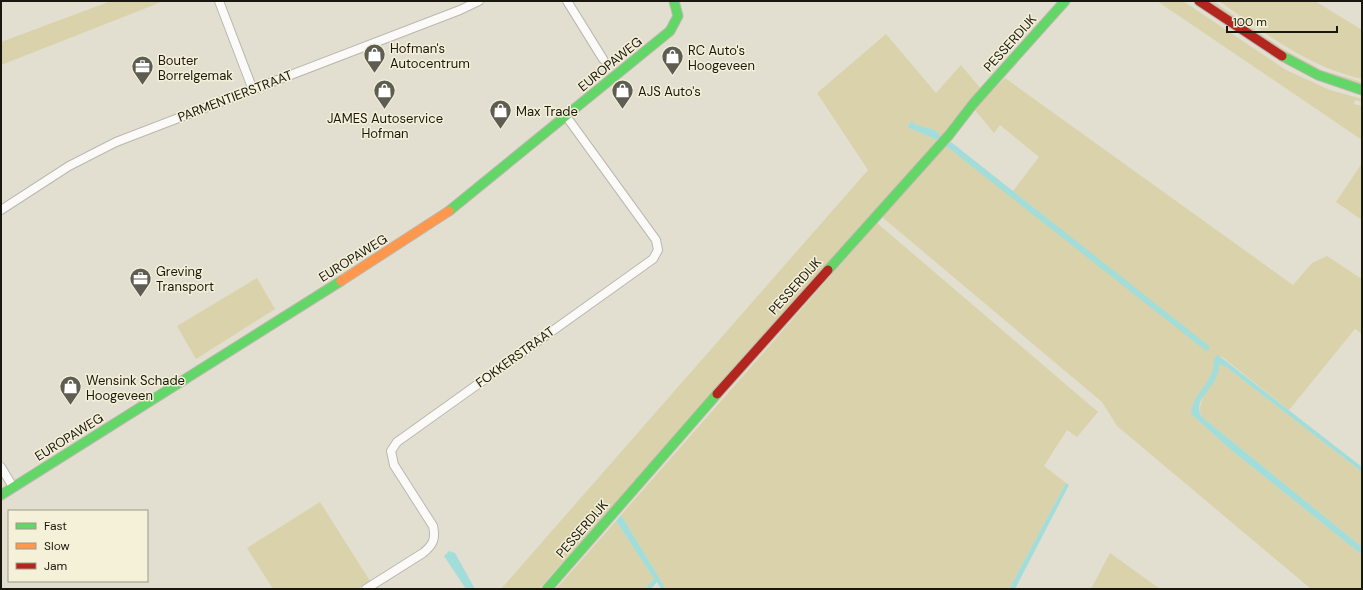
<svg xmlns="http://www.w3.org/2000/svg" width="1363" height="590" viewBox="0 0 1363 590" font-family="'DM Sans',sans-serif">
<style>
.green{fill:#dad2aa}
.water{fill:#a2ddd9}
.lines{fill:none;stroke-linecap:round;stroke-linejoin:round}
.street-casing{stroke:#bab8ad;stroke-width:10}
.fast-casing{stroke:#bab8ad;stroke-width:11}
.slow-casing{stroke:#bab8ad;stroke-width:11}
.jam-casing{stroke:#bab8ad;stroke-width:11}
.street{stroke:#fbfaf8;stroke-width:8}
.fast{stroke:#63d668;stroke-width:9}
.slow{stroke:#ff974d;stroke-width:9}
.jam{stroke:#b3261e;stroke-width:9}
.labels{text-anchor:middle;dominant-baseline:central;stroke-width:3;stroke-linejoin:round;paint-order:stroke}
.street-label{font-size:13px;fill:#19170e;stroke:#f5f1d8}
.poi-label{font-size:13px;fill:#19170e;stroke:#f5f1d8;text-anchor:start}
</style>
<rect width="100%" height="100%" fill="#e2dfd1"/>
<g class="green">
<path d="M 111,1 L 164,1 L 1,65 L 1,42 Z"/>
<path d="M 1157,1 L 1183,1 L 1286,70 L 1330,90 L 1362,99 L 1362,102 L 1355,100 L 1354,104 L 1362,106 L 1362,140 Z"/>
<path d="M 1207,1 L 1213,1 L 1283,49 L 1322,70 L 1362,82 L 1362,85 L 1297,61 Z"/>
<path d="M 1219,1 L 1315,1 L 1362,30 L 1362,79 C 1308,67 1263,32 1219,1 Z"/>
<path d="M 886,34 L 936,93 L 961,65 L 981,89 L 941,136 L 935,130 L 914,124 L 911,122 L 907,127 L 937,140 L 539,589 L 501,589 L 868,170 L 817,93 Z"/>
<path d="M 1005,78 L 1293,285 L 1312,263 L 1327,256 L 1362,279 L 1362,334 L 1355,329 L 1289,410 L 1221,356 L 1213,373 L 1194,402 L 1191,414 L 1231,450 L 1362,555 L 1362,589 L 1311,589 L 1117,426 L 1102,402 L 882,217 L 946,146 L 1209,348 L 1013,191 L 1039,157 L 1000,125 L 994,133 L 974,109 Z"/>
<path d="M 1362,163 L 1362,220 L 1336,202 Z"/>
<path d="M 877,223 L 1098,412 L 1077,437 L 1067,430 L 1044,466 L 1066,483 L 1009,589 L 666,589 L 621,515 Z"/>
<path d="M 257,278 L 275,309 L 196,359 L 177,326 Z"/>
<path d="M 1219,364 L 1226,367 L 1362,472 L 1362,547 L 1201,416 C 1196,404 1213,376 1219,364 Z"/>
<path d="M 320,502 L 370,581 L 357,589 L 273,589 L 247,548 Z"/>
<path d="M 616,521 L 654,579 L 645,589 L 556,589 Z"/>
<path d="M 1110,553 L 1160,589 L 1091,589 Z"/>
</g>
<g class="water">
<path d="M 912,121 L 914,124 L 935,130 L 941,136 L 937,140 L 907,127 Z"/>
<path d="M 951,142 L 1209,346 L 1209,349 L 1206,351 L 946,146 Z"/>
<path d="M 1218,355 L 1362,467 L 1362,472 L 1226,367 L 1219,364 C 1220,388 1192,396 1201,416 L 1362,547 L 1362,555 L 1231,450 L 1191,414 C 1193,390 1215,384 1214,358 Z"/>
<path d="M 1066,483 L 1069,485 L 1015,589 L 1009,589 Z"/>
<path d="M 621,515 L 666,589 L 661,589 L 657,582 L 651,589 L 645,589 L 654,579 L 616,521 Z"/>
<path d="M 449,551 L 455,553 L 475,589 L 466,589 L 444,556 Z"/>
</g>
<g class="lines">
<defs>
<g id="street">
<path d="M 219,1 L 253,90"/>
<path d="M 567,1 L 603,59"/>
<path d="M 1,210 L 69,166 L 116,142 L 460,10 L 479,1"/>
<path d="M 1,467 L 13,487"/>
<path d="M 366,589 L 423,553 C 433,545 436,539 433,526 L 394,465 L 391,451 L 397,442 L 653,259 L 658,250 L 656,240 L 566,116"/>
</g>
<g id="fast">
<path d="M 1282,56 L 1318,75 L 1362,90"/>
<path d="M 449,211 L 670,31 L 678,16 L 674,1"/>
<path d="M 828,270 L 949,135 L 973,104 L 1065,1"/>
<path d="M 1,495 L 341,281"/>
<path d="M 547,589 L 717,394"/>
</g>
<path id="slow" d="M 341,281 L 449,211"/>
<g id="jam">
<path d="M 1199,1 L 1282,56"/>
<path d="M 717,394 L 828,270"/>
</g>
</defs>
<use href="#street" class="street-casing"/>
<use href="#fast" class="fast-casing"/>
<use href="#slow" class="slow-casing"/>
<use href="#jam" class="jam-casing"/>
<use href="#street" class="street"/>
<use href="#fast" class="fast"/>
<use href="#slow" class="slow"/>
<use href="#jam" class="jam"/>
</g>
<defs>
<symbol id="shop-pin" viewBox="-11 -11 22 30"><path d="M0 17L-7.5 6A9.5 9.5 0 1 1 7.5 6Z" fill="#5f5d52" stroke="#f5f1d8"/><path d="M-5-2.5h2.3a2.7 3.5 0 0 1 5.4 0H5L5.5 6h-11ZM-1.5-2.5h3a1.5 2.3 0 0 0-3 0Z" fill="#fff"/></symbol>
<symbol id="office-pin" viewBox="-11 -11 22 30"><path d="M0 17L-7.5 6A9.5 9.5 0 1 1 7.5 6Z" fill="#5f5d52" stroke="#f5f1d8"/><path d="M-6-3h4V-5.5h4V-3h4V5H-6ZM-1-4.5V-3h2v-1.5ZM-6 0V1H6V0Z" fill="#fff"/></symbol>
</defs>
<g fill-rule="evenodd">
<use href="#shop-pin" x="362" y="42" width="25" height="34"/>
<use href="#shop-pin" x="660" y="44" width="25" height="34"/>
<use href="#office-pin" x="130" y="54" width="25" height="34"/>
<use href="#shop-pin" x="372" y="78" width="25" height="34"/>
<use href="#shop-pin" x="610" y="78" width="25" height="34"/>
<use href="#shop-pin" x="488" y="98" width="25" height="34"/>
<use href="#office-pin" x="128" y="266" width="25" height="34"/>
<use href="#shop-pin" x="58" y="374" width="25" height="34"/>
</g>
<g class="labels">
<g class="street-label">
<text transform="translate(1010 43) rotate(-48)">PESSERDIJK</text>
<text transform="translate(610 64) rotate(-39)">EUROPAWEG</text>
<text transform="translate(235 96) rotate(-21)">PARMENTIERSTRAAT</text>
<text transform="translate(353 258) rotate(-32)">EUROPAWEG</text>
<text transform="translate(795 286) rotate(-48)">PESSERDIJK</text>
<text transform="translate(515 357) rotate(-36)">FOKKERSTRAAT</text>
<text transform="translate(69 437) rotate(-32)">EUROPAWEG</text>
<text transform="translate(582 529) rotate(-49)">PESSERDIJK</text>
</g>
<g class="poi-label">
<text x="390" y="48">Hofman's<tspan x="390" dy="15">Autocentrum</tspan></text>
<text x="688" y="50">RC Auto's<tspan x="688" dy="15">Hoogeveen</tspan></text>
<text x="158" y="60">Bouter<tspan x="158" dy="15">Borrelgemak</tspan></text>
<text x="638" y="91">AJS Auto's</text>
<text x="516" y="111">Max Trade</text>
<text x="385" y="118" text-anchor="middle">JAMES Autoservice<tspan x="385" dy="15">Hofman</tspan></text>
<text x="156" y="271">Greving<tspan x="156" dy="15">Transport</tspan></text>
<text x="86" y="380">Wensink Schade<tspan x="86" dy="15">Hoogeveen</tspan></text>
</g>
</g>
<rect width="1363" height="590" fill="none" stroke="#19170e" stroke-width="4"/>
<rect x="8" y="510" width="140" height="72" fill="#f5f1d8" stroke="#9d9a87"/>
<rect x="16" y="523" width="20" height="6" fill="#63d668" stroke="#9d9a87"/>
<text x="44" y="530" font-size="12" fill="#19170e">Fast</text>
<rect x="16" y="543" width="20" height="6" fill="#ff974d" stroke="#9d9a87"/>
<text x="44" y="550" font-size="12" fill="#19170e">Slow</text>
<rect x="16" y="563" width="20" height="6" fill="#b3261e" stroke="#9d9a87"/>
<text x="44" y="570" font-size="12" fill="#19170e">Jam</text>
<path d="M1227 26v6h110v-6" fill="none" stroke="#19170e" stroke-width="2"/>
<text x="1233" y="26" font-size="12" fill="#19170e" stroke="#f5f1d8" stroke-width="3" paint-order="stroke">100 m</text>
</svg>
